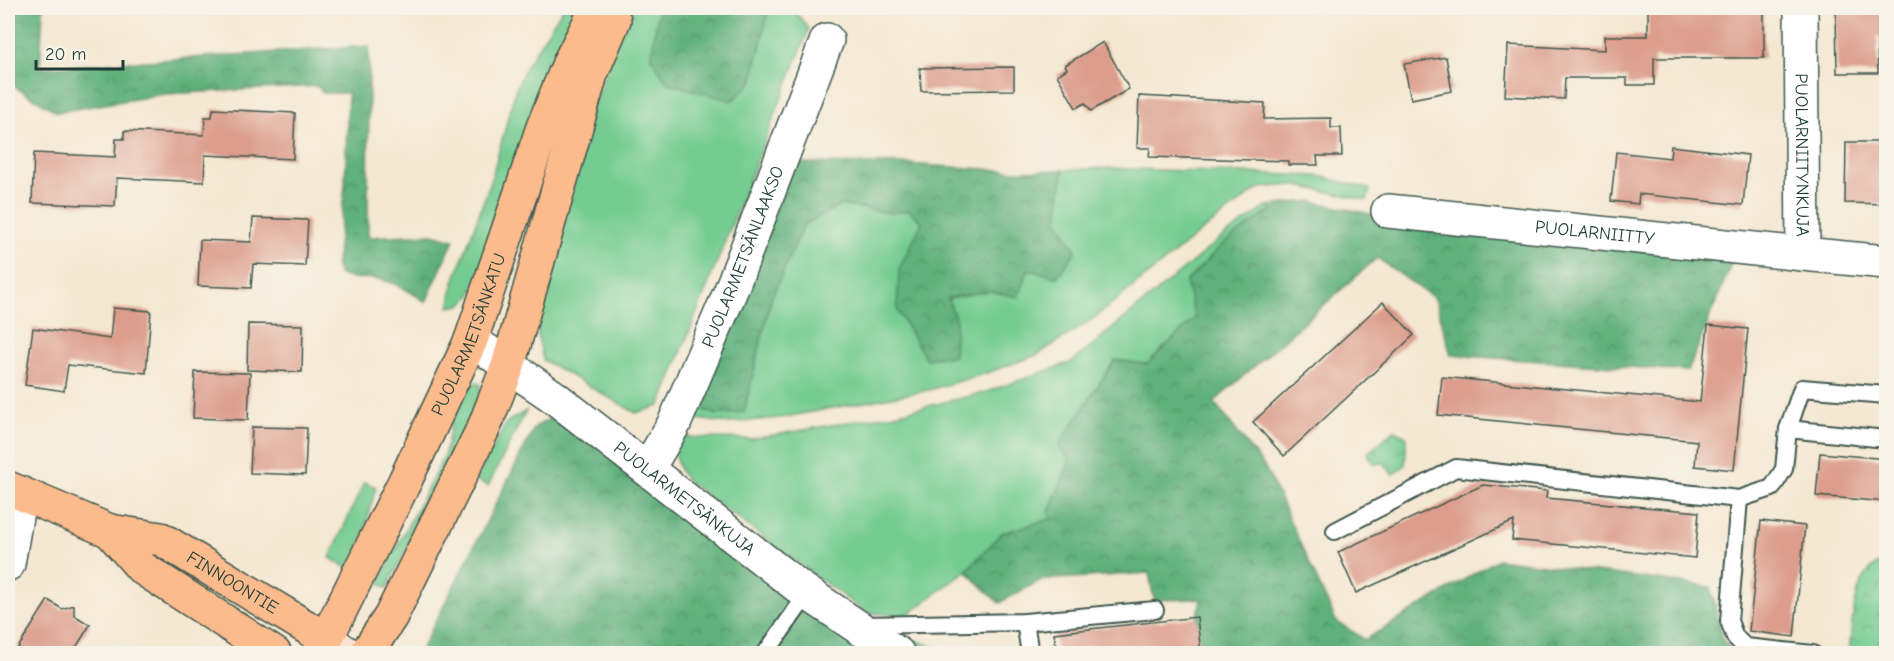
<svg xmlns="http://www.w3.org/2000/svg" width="1894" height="661" viewBox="0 0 1894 661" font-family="'Comic Neue',sans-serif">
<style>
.grass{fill:#74cc92;stroke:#4a8463;stroke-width:1.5}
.forest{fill:url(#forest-crowns);stroke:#3f7658;stroke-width:1.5}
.park{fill:url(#park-crowns);stroke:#4a8463;stroke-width:1.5}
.building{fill:#dc9d8c}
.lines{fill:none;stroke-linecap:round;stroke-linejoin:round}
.lane-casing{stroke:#3f574c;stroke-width:20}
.street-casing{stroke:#3f574c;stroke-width:36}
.secondary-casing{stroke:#3f574c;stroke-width:36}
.primary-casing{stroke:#3f574c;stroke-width:36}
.lane{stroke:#fff;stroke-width:16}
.street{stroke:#fff;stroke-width:33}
.secondary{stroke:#fde4d1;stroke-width:33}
.primary{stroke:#fbbb8d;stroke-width:33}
.labels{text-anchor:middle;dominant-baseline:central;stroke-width:4.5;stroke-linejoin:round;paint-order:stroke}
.street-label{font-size:18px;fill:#1f3d34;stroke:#f7f3e8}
</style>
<defs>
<pattern id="forest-crowns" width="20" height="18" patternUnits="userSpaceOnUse" patternTransform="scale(1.5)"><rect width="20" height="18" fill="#5fb07c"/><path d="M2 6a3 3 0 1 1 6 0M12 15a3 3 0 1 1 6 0" fill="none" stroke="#4e9066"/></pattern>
<pattern id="park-crowns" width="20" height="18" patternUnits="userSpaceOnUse" patternTransform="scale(1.5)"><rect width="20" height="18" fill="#74cc92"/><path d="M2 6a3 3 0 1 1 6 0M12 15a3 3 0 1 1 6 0" fill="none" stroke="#5fa778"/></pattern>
</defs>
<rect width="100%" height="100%" fill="#f7f3e8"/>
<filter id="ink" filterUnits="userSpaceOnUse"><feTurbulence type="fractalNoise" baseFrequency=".0167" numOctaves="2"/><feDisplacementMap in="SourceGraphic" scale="12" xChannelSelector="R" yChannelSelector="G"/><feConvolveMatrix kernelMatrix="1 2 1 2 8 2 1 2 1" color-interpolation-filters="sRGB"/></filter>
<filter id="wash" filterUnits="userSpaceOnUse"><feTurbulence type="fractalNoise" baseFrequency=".008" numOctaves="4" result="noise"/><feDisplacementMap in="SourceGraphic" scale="24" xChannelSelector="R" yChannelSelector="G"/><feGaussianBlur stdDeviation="1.35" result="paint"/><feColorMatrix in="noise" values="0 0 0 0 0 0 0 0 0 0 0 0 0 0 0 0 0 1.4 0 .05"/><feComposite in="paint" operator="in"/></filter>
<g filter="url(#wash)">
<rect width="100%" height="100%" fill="#f4e8d3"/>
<g class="grass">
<path d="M 563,8 L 585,8 L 470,297 L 460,305 L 449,307 L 454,282 L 490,184 L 516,88 L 526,66 Z"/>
<path d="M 630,8 L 659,8 L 651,57 L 752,82 L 769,8 L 792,8 L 809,29 L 660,406 L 636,413 L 543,360 L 538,337 L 538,307 L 582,134 Z"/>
<path d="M 1106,168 L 1319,176 L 1370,189 L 1367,200 L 1293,185 L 1259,188 L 1202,231 L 1093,319 L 1037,355 L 984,374 L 929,390 L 780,418 L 728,423 L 686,418 L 692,405 L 744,412 L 771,299 L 804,224 L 841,205 L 891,213 L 909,210 L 923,223 L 899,269 L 956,321 L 948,298 L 990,291 L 1018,297 L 1028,269 L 1057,277 L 1076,251 L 1058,221 L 1063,170 Z"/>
<path d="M 1268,206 L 1272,209 L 1224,243 L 1186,282 L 1196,318 L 1147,364 L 1070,460 L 1049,512 L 1051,519 L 1002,533 L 966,571 L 907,615 L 866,613 L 686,480 C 675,464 673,455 679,437 L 751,439 L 895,414 L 986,392 L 1072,362 L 1221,238 Z"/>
<path d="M 476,382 L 480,384 L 479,400 L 387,588 L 378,583 L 443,458 C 456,424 443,408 476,382 Z"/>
<path d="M 526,411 L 488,486 L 476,480 L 507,422 Z"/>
<path d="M 364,482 L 376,487 L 362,540 L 349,569 L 330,558 Z"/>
<path d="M 916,640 L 950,653 C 937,653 916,658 909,644 Z"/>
</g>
<g class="forest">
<path d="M 15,8 L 43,8 L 40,68 L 369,46 L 368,237 L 433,234 L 454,240 L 426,302 C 410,292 396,281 375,279 C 362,277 351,281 339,274 L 336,265 L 345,185 L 348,93 L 324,93 L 317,86 L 165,94 L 57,112 L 14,86 Z"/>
<path d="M 659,8 L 769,8 L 752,82 L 732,101 L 668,83 L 651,57 Z"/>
<path d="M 788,163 L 906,164 L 1017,171 L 1063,170 L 1058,221 L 1076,251 L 1057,277 L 1028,270 L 1018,297 L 990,291 L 948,298 L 956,321 L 954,356 L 926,359 L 897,310 L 899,269 L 922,222 L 909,210 L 891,213 L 841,205 L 804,224 L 771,299 L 744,412 L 717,415 L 692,405 Z"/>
<path d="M 1310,201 L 1384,217 L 1732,262 L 1688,371 L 1451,355 L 1435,299 L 1377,258 L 1214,402 L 1266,469 L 1336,621 L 1365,640 L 1498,559 L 1711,587 L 1723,640 L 1734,653 L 1201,653 L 1197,617 L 1201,599 L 1154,600 L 1149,573 L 1041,580 L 999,603 L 966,571 L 1002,533 L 1051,519 L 1049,512 L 1070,460 L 1058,446 L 1115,360 L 1147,364 L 1195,318 L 1186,282 L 1224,243 L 1272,210 L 1268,206 Z"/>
<path d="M 554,410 L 874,654 L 419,654 L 535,427 L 549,419 Z"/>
</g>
<g class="park">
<path d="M 1394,430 L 1407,437 L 1405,465 L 1393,475 L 1383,463 L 1375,464 L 1367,454 Z"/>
<path d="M 1886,560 L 1886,652 L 1849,653 C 1853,623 1851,571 1886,560 Z"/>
</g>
<g id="blocks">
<g class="building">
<path d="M 1648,8 L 1764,8 L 1764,58 L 1654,58 L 1654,85 L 1627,85 L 1627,78 L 1565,78 L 1564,99 L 1505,96 L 1508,45 L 1605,50 L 1605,36 L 1648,36 Z"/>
<path d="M 1836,8 L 1887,8 L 1887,36 L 1877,36 L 1878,73 L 1837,73 Z"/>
<path d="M 1103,42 L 1129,89 L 1091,111 L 1085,103 L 1076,108 L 1057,75 L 1067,69 L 1065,65 Z"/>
<path d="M 1446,57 L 1452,91 L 1411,99 L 1404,64 Z"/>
<path d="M 1014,67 L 1014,90 L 921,91 L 920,68 Z"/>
<path d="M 1139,96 L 1265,103 L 1264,119 L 1331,118 L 1331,128 L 1341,128 L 1342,156 L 1317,156 L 1318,165 L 1288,165 L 1288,161 L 1149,157 L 1150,148 L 1137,148 Z"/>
<path d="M 213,109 L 295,113 L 293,159 L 205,155 L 204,182 L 117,178 L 115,206 L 32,203 L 34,153 L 115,157 L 116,139 L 124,139 L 124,131 L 204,135 L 205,117 L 212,117 Z"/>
<path d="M 1846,142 L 1887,142 L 1887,204 L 1845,203 Z"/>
<path d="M 1671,146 L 1748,155 L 1743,205 L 1639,194 L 1638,204 L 1611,201 L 1616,152 L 1670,158 Z"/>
<path d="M 253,218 L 308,220 L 305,266 L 253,264 L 251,288 L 198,286 L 200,240 L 251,242 Z"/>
<path d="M 1383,302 L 1414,335 L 1284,456 L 1253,422 Z"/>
<path d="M 113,308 L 151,311 L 146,373 L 68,365 L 64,391 L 25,385 L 33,328 L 110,339 Z"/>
<path d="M 248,324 L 303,325 L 302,372 L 247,370 Z"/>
<path d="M 1708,325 L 1748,329 L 1734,470 L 1695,466 L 1697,441 L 1438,415 L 1442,377 L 1700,402 Z"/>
<path d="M 195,372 L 250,373 L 248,420 L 193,418 Z"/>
<path d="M 252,427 L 307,428 L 305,475 L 250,473 Z"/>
<path d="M 1820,453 L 1887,459 L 1887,502 L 1816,496 Z"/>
<path d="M 1483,485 L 1547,491 L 1546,498 L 1699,512 L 1695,558 L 1512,540 L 1514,521 L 1356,593 L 1338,552 Z"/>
<path d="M 1761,521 L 1805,526 L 1794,637 L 1749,631 Z"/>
<path d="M 48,600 L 62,609 L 74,605 L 74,615 L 90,625 L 72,654 L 14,654 Z"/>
<path d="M 1197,617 L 1201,654 L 1057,654 L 1054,633 Z"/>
</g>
</g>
</g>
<g filter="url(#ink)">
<use href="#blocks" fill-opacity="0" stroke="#3f574c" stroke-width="1.5"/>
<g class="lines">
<defs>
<g id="lane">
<path d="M 1788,429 L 1886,439"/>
<path d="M 1739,499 L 1729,621 L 1735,637 L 1745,647 L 1813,654"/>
<path d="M 1335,531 L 1456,468 L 1739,499 L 1772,488 L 1784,469 L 1788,429 L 1802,388 L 1886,395"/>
<path d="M 1025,622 L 1030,654"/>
<path d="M 863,625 L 1025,622 L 1155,610"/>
<path d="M 765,654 L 808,593"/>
</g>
<g id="street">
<path id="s1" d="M 1801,8 L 1803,254 L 1886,262"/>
<path id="s2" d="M 1388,211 L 1803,254"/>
<path id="s3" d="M 471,340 L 554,397 L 800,588 L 898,654"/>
<path id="s4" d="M 648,468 L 674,424 L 731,290 L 827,40"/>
<path d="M 8,564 L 20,493"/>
</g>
<path id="secondary" d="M 319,654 L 326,639 L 348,654"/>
<g id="primary">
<path id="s5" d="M 8,488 L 110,531 L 161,539 L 326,639 L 405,481 L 471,340 L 543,127 L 570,61 L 597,8"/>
<path d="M 110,531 L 142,568 L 275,654"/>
<path d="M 366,654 L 391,616 L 485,425 L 508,366 L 591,74 L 614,20"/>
</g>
</defs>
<use href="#lane" class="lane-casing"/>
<use href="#street" class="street-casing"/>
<use href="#secondary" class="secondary-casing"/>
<use href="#primary" class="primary-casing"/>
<use href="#lane" class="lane"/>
<use href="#street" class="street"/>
<use href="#secondary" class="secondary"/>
<use href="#primary" class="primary"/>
</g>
</g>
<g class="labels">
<g class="street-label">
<text stroke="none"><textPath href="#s1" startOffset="147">PUOLARNIITYNKUJA</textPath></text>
<text stroke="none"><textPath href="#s2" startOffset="208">PUOLARNIITTY</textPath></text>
<text stroke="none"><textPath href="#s4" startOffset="232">PUOLARMETSÄNLAAKSO</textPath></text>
<text stroke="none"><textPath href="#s5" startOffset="692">PUOLARMETSÄNKATU</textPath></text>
<text stroke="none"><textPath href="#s3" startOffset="266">PUOLARMETSÄNKUJA</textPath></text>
<text stroke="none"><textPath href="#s5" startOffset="246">FINNOONTIE</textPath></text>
</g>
</g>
<rect width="1894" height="661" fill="none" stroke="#f7f3e8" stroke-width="30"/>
<path d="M36 60v9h87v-9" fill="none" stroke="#1f3d34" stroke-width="3"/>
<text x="45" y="60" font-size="18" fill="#1f3d34" stroke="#f7f3e8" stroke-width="4.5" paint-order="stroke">20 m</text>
</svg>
